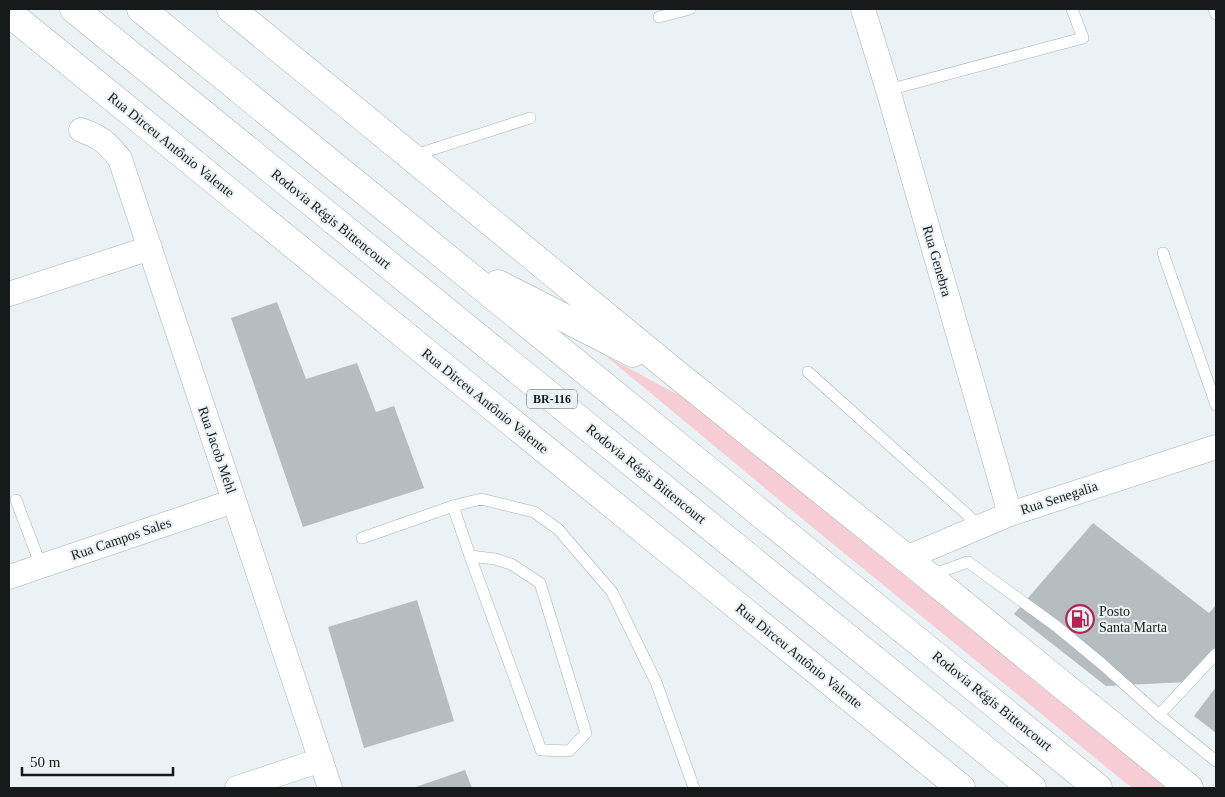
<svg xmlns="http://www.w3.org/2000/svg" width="1225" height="797" viewBox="0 0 1225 797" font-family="'Times New Roman',serif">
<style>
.green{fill:#f6cdd4}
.building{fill:#b6bdc0}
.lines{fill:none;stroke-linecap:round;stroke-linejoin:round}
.lane-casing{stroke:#aab0b3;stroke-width:12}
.street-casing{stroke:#aab0b3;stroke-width:25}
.secondary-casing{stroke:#aab0b3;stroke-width:29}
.highway-casing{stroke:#aab0b3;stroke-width:29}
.lane{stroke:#fff;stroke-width:11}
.street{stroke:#fff;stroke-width:24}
.secondary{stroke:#fff;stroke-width:28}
.highway{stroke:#fff;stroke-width:28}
.labels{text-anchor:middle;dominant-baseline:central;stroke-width:4;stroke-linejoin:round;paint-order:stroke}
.shield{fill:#ebf2f5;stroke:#575b5c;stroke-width:1}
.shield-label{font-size:12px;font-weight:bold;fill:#171a1b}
.street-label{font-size:14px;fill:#171a1b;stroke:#ebf2f5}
.poi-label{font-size:14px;fill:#171a1b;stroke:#ebf2f5;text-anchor:start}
</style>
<rect width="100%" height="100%" fill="#ebf2f5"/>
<path class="green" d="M 606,356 L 699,406 L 1169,788 L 1132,788 L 784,504 Z"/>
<g class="building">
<path d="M 277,302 L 306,379 L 357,363 L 376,412 L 394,406 L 424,488 L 303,527 L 231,318 Z"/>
<path d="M 1093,523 L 1209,613 L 1216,605 L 1216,647 L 1187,682 L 1106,686 L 1014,614 Z"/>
<path d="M 417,600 L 454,721 L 364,748 L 328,627 Z"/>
<path d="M 1216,687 L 1216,733 L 1194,716 Z"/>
<path d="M 465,770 L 472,788 L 413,788 Z"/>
</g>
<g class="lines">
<defs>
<g id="lane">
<path d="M 1214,9 L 1216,14"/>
<path d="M 659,17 L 690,9"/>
<path d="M 888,90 L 1083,38 L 1072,9"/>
<path d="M 412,156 L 530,118"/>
<path d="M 1163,253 L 1216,405"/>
<path d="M 808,372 L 981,527"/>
<path d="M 16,500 L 41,566"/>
<path d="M 453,506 L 470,556 L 541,750 L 569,751 L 586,733 L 540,583 L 511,564 L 495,559 L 470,556"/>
<path d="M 362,538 L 453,506 L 481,499 L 534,512 L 558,529 L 612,592 L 656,682 L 694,788"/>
<path d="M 931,575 L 968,562 L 1056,626 L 1102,664 L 1159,715 L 1216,761"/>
<path d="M 1159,715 L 1216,654"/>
</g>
<g id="street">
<path d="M 863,9 L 888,90 L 1010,514"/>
<path d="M 81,130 C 103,138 106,142 120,159 L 330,788"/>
<path d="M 9,294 L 150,248"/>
<path d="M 906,558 L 1010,514 L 1216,447"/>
<path d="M 9,577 L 234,501"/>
<path d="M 237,788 L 321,760"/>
</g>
<path id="secondary" d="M 9,13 L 961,788"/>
<g id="highway">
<path d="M 74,9 L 1032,788"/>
<path d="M 141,9 L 1098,788"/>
<path d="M 231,9 L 680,377 L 906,558 L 1189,788"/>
<path d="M 498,284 L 633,353"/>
</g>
</defs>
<use href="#lane" class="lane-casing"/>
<use href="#street" class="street-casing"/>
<use href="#secondary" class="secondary-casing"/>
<use href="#highway" class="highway-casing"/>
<use href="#lane" class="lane"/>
<use href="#street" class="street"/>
<use href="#secondary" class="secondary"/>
<use href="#highway" class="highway"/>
</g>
<defs>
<symbol id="fuel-ring" viewBox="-11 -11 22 22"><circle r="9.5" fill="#ebf2f5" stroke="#b32353" stroke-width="1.5"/><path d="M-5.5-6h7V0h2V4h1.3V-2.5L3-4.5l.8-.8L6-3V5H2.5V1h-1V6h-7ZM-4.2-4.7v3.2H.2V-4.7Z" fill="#b32353"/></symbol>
</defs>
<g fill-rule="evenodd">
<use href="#fuel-ring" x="1064" y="603" width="32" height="32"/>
</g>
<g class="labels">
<rect class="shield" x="527" y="389.5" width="50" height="19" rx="4"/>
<g class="shield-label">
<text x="552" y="399">BR-116</text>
</g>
<g class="street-label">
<text transform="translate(171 145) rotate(39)">Rua Dirceu Antônio Valente</text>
<text transform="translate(331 219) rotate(39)">Rodovia Régis Bittencourt</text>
<text transform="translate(937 261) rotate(74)">Rua Genebra</text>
<text transform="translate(485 401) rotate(39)">Rua Dirceu Antônio Valente</text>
<text transform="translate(217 450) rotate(71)">Rua Jacob Mehl</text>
<text transform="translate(646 474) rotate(39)">Rodovia Régis Bittencourt</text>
<text transform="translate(1059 498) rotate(-18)">Rua Senegalia</text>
<text transform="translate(121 539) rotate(-19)">Rua Campos Sales</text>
<text transform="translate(799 656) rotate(39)">Rua Dirceu Antônio Valente</text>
<text transform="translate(992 701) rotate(39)">Rodovia Régis Bittencourt</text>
</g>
<g class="poi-label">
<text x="1099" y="611">Posto<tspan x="1099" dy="16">Santa Marta</tspan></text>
</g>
</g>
<rect width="1225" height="797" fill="none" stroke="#171a1b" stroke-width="20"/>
<path d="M22 767v8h151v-8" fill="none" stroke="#171a1b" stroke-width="2.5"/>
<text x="30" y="767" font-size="15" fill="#171a1b" stroke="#ebf2f5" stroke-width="4" paint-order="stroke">50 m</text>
</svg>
